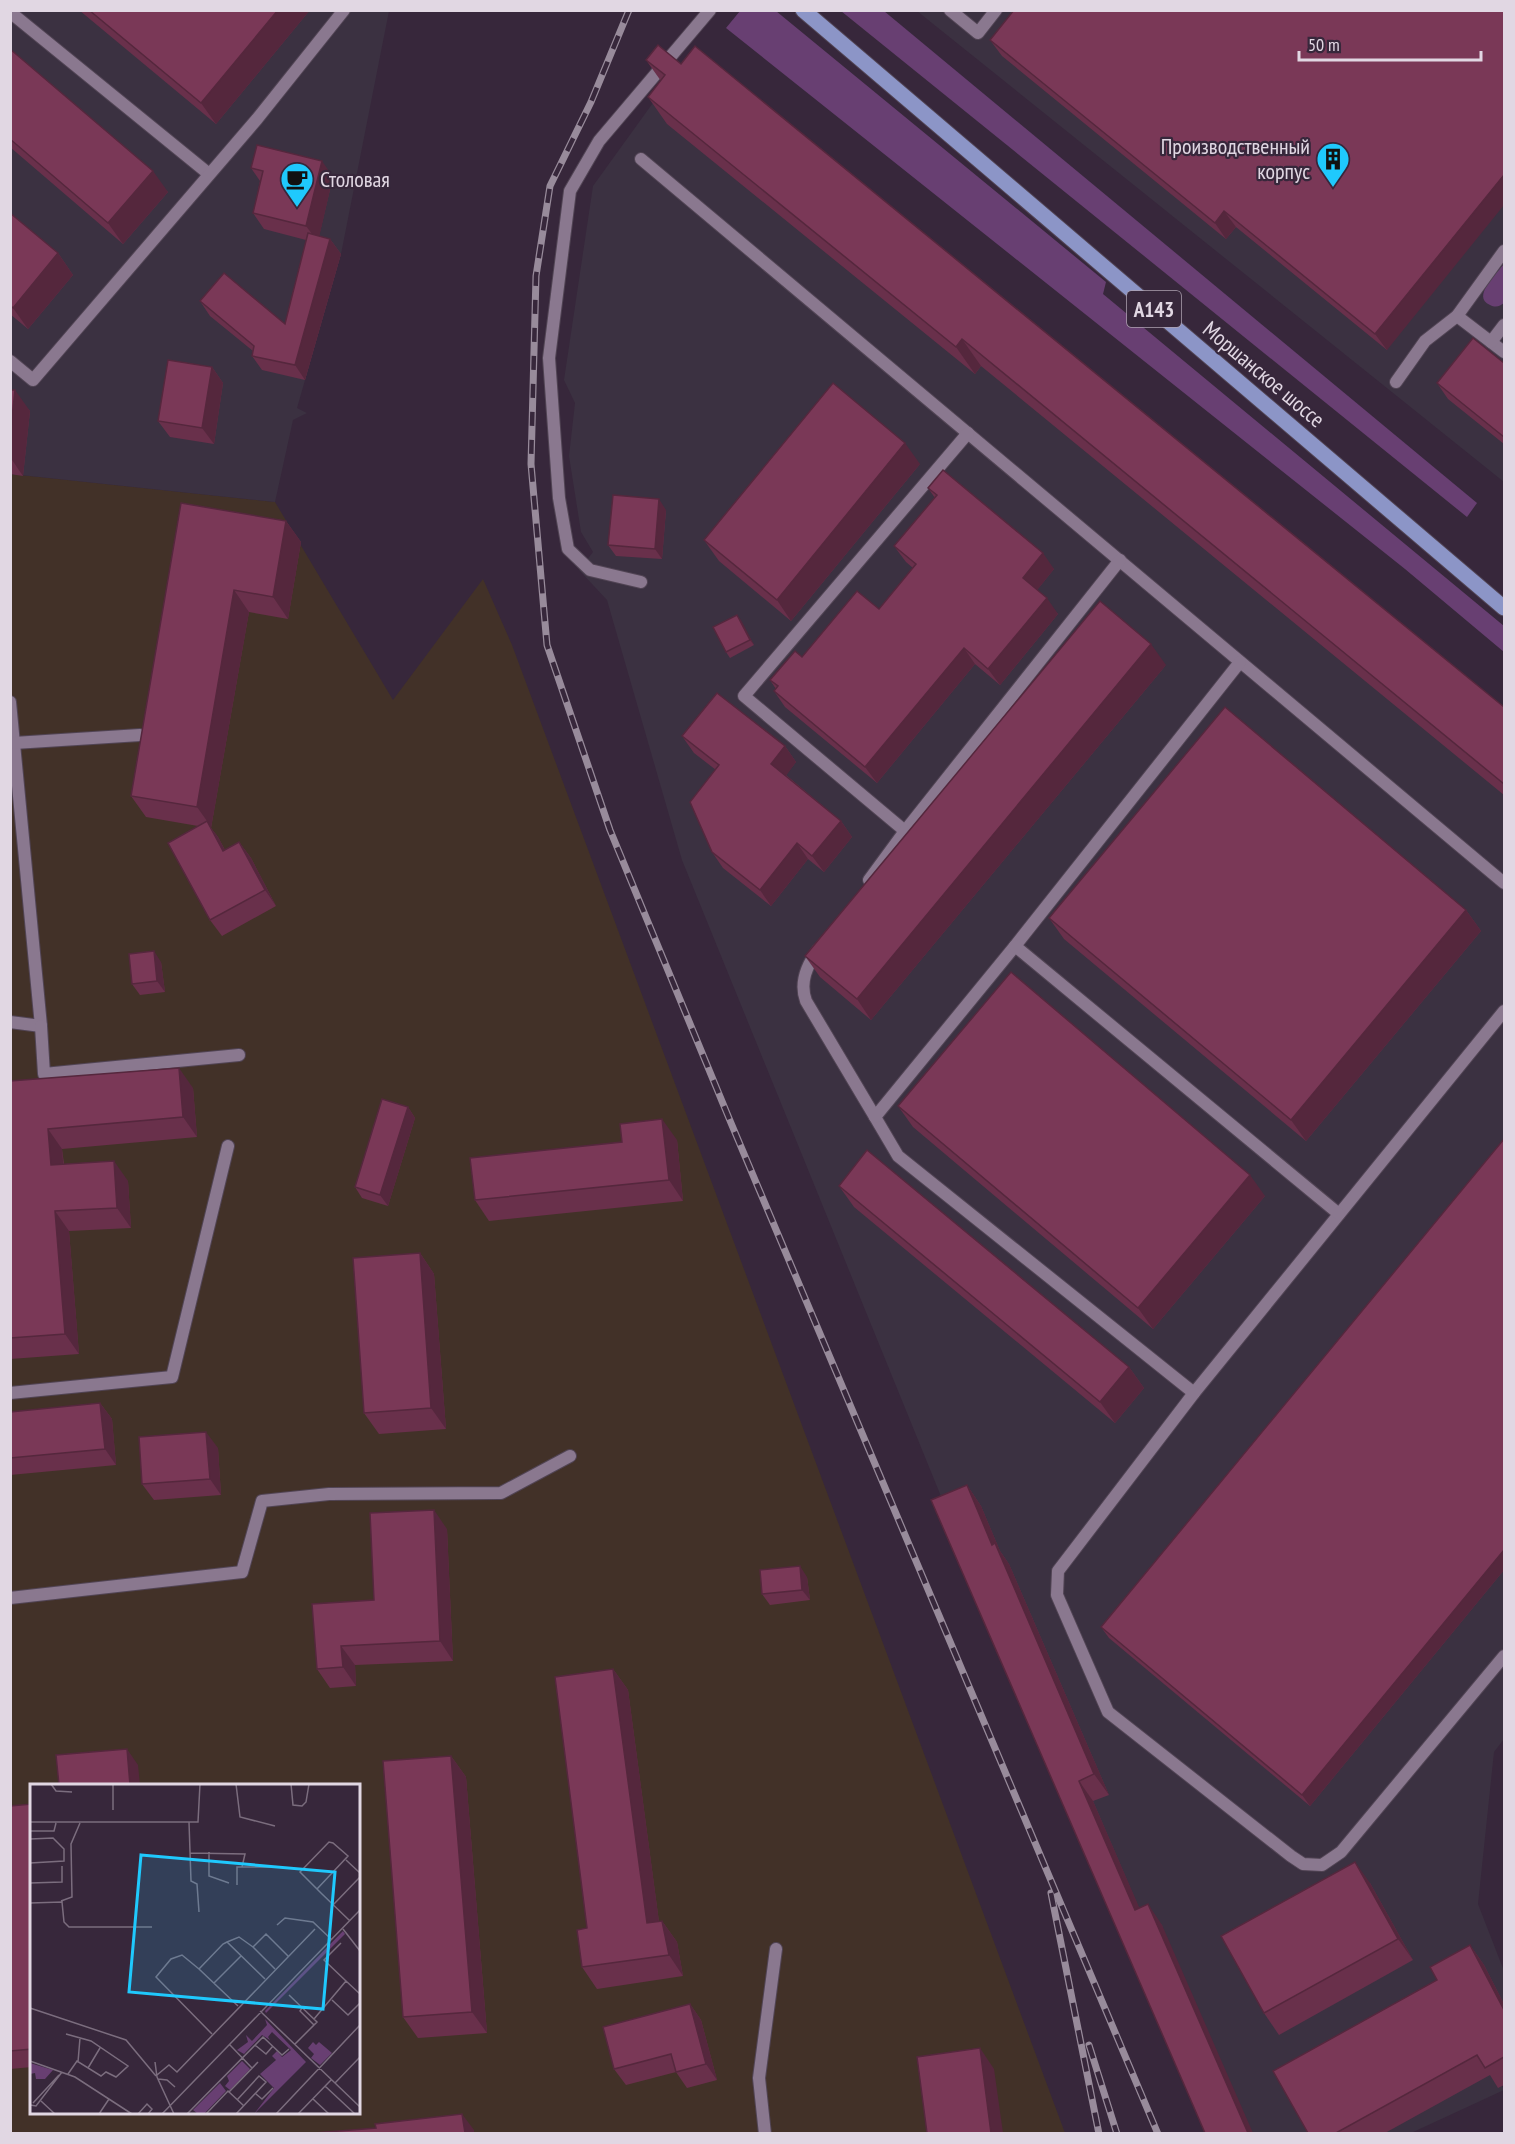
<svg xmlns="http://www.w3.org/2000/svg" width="1515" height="2144" viewBox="0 0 1515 2144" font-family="'PT Sans Narrow',sans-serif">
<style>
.commercial{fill:#423128;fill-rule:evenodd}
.industrial{fill:#3b3141}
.green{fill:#683f72}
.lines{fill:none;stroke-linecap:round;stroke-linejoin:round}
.lane-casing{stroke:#514454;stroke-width:14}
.street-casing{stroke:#514454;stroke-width:14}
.primary-casing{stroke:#514454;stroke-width:17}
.lane{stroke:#8a788f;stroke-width:12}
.street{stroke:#8a788f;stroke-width:12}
.primary{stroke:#8c95c7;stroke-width:15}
.rail-casing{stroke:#988b9b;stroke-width:7}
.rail{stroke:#37273b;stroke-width:4.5;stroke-dasharray:14;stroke-linecap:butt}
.wall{fill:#69304b}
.shaded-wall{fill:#55273d}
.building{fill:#7a3857;stroke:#55273d;stroke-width:1.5}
.labels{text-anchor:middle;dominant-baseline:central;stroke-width:4.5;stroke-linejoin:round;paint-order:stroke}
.shield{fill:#37273b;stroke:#aea2b1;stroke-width:1.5}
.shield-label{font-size:21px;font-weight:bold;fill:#e1d7e3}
.poi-label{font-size:22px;fill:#e1d7e3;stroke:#37273b;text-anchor:end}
.street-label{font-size:22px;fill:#e1d7e3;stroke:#37273b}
.inset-road{fill:none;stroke:#7b6d7e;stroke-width:1.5}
.view{fill:#1fc9fd;fill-opacity:0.15;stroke:#1fc9fd;stroke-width:3}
.inset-edge{fill:none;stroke:#e1d7e3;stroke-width:3}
</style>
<rect width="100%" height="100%" fill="#37273b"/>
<path class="commercial" d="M 11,474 L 275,502 L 393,700 L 483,579 L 512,645 L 1065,2133 L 11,2134 ZM 32,1786 L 358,1786 L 358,2112 L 32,2112 Z"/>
<g class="industrial">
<path d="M 11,11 L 389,11 L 341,254 L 297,408 L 307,413 L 293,420 L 275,502 L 11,474 Z"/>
<path d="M 917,11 L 1504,11 L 1504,482 Z"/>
<path d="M 668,82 L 1504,712 L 1504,1739 L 1494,1752 L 1478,1904 L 1504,1971 L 1504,2082 L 1501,2084 L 1504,2090 L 1411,2133 L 1214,2133 L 949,1516 L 682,860 L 607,600 L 579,570 L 593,552 L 581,532 L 569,456 L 575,403 L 564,380 L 593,186 Z"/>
</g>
<g class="green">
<path d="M 740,11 L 776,11 L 1106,282 L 1103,294 L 1504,626 L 1504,652 L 1405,569 L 726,28 Z"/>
<path d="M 841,11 L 884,11 L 1477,503 L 1467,517 Z"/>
<path d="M 1504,264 L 1504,303 C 1500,306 1496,308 1490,305 C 1471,297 1497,273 1504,264 Z"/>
</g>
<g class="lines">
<defs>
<g id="lane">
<path d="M 950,10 L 978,33 L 996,10"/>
<path d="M 10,12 L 209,174"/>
<path d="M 641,159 L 1504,883"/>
<path d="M 1457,316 L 1504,352"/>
<path d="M 1491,342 L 1504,325"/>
<path d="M 10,361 L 33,380 L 257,119 L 344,10"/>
<path d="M 1396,382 L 1425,341 L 1457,316 L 1504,251"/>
<path d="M 968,433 L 744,696 L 905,831 L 1120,560"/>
<path d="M 641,582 L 590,570 L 568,549 L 559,498 L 549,358 L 570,191 L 599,141 L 710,10"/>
<path d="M 1240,662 L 1015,946 L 875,1117 L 898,1156 L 1194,1393 L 1504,1011"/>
<path d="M 10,702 L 41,1026 L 10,1022"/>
<path d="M 14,743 L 140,735"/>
<path d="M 869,880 L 905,831"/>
<path d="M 1015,946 L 1339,1214"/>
<path d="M 818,950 C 807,965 799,982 806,1001 L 875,1117"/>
<path d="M 41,1026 L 44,1074 L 239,1055"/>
<path d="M 10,1393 L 172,1377 L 228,1146"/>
<path d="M 1194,1393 L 1058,1571 L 1057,1595 L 1108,1712 L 1291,1856 L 1303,1864 L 1322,1865 L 1341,1852 L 1504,1656"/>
<path d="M 10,1598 L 242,1572 L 262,1501 L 329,1494 L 501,1493 L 570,1456"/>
</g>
<path id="street" d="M 765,2134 L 759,2078 L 776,1949"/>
<path id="primary" d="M 803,10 L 1504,608"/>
</defs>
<use href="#lane" class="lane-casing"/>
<use href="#street" class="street-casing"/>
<use href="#primary" class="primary-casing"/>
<use href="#lane" class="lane"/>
<use href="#street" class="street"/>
<use href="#primary" class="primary"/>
<defs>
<g id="rail">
<path d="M 629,10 L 591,102 L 550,186 L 536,276 L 531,464 L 547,645 L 610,830 L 731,1123 L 1158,2134"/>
<path d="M 1051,1893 L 1099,2134"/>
<path d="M 1089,2045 L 1117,2134"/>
</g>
</defs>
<use href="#rail" class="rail-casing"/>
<use href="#rail" class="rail"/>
</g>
<g class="wall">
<path d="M 79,10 L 310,10 L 216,124 Z"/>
<path d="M 1504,10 L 1387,350 L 1236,227 L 1226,239 L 1002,56 L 990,40 Z"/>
<path d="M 10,49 L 168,192 L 123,244 L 10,147 Z"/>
<path d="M 646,60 L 681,64 L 1504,707 L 1504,795 L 981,366 L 975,374 L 667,124 L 648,97 L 661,81 Z"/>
<path d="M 251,168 L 333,177 L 319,236 L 330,239 L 341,254 L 305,380 L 262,370 L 252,356 L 253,351 L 210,316 L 200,301 L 285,324 L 306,240 L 264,229 L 253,213 L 260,181 Z"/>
<path d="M 10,213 L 58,253 L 73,275 L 28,329 L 10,314 Z"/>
<path d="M 1504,363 L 1504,444 L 1448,399 L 1437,383 Z"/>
<path d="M 212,367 L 223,383 L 214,444 L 170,437 L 158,421 Z"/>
<path d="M 10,390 L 30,411 L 23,476 L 10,474 Z"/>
<path d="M 920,464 L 791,621 L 719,561 L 704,540 Z"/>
<path d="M 928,488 L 1054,569 L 1037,590 L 1058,614 L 1000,685 L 975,664 L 877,783 L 785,707 L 774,691 L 776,689 L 770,680 L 802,657 L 879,609 L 913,568 L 906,562 L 894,546 L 935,498 Z"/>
<path d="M 181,503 L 286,521 L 301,542 L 288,619 L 249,612 L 211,828 L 218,837 L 225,850 L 239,842 L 251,858 L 276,906 L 222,936 L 210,920 L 198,826 L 146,817 L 131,796 Z"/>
<path d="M 666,510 L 662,559 L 616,556 L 608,545 Z"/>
<path d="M 737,615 L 754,645 L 730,658 L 726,652 Z"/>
<path d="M 1166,665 L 871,1020 L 820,977 L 805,956 Z"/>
<path d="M 682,736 L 785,746 L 796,762 L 786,775 L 841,821 L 852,837 L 824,872 L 808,859 L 771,906 L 723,868 L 712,852 L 716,770 L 694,753 Z"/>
<path d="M 1466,910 L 1481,931 L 1306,1141 L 1064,939 L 1049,918 Z"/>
<path d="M 161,962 L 165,992 L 140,995 L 132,984 Z"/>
<path d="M 10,1081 L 193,1088 L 197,1137 L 62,1149 L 64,1164 L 128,1181 L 131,1228 L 69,1231 L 79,1354 L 10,1359 Z"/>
<path d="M 898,1106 L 1265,1196 L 1153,1329 L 913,1127 Z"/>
<path d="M 408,1107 L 415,1118 L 388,1206 L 362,1198 L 355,1187 Z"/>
<path d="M 1504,1139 L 1504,1570 L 1310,1806 L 1109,1638 L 1101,1627 Z"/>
<path d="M 677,1140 L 683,1201 L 489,1221 L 475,1200 Z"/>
<path d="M 839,1186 L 1129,1367 L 1144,1388 L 1115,1423 L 854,1207 Z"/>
<path d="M 420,1253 L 434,1274 L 446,1429 L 379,1434 L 364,1413 Z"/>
<path d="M 100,1403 L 112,1419 L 116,1465 L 10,1475 L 10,1412 Z"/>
<path d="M 218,1448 L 221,1495 L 154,1500 L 142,1484 Z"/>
<path d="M 967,1485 L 981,1506 L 1000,1551 L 1009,1564 L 1109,1795 L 1093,1801 L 1139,1908 L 1162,1925 L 1205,2133 Z"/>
<path d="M 447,1529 L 453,1661 L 355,1665 L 356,1686 L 330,1688 L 317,1669 L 374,1600 Z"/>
<path d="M 807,1577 L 810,1600 L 770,1605 L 762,1594 Z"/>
<path d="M 613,1669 L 628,1690 L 659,1922 L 662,1921 L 677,1942 L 683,1976 L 597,1989 L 582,1967 L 587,1928 Z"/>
<path d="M 451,1756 L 466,1777 L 487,2033 L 418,2038 L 403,2017 Z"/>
<path d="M 32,1804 L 32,2067 L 10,2069 L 10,1806 Z"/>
<path d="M 1370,1883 L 1413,1960 L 1279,2035 L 1264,2013 Z"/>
<path d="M 1470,1945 L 1484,1965 L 1504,2004 L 1504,2085 L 1498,2088 L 1490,2075 L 1385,2133 L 1308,2133 L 1437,1980 Z"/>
<path d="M 690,2004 L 701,2020 L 717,2080 L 687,2088 L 676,2072 L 626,2085 L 614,2069 Z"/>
</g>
<g class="shaded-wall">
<path d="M 278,10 L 310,10 L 216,124 L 201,103 Z"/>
<path d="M 322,161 L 333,177 L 318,242 L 306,226 Z"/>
<path d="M 153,171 L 168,192 L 123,244 L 108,223 Z"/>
<path d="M 1504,175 L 1504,205 L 1387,350 L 1375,334 Z"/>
<path d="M 1224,211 L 1236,227 L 1226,239 L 1215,223 Z"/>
<path d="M 330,239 L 341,254 L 305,380 L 295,365 Z"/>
<path d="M 58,253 L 73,275 L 28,329 L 13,308 Z"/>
<path d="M 962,339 L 981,366 L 975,374 L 956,347 Z"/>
<path d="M 212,367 L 223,383 L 214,444 L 202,428 Z"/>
<path d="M 15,390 L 30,411 L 23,476 L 10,457 L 10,436 Z"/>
<path d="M 905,443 L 920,464 L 791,621 L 777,600 Z"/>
<path d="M 659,499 L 666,510 L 662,559 L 655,549 Z"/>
<path d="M 286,521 L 301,542 L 288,619 L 273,597 Z"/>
<path d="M 1043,553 L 1054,569 L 1034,594 L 1023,578 Z"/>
<path d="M 234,590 L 249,612 L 211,828 L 218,837 L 234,867 L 223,851 L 207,821 L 197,807 Z"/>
<path d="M 1047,598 L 1058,614 L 1000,685 L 988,669 Z"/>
<path d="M 737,615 L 741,620 L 754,645 L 750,640 Z"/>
<path d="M 1151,644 L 1166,665 L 871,1020 L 857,999 Z"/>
<path d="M 964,648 L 975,664 L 877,783 L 865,767 Z"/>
<path d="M 785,746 L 796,762 L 783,780 L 771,764 Z"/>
<path d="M 841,821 L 852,837 L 824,872 L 812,856 Z"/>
<path d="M 239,842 L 251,858 L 276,906 L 265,890 Z"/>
<path d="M 797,843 L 808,859 L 771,906 L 760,890 Z"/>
<path d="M 1466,910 L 1481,931 L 1306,1141 L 1291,1120 Z"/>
<path d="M 154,951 L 161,962 L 165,992 L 157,981 Z"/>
<path d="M 179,1068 L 193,1088 L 197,1137 L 183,1117 Z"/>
<path d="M 408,1107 L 415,1118 L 388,1206 L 380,1195 Z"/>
<path d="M 662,1119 L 677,1140 L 683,1201 L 669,1180 Z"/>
<path d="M 48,1129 L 62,1149 L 65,1185 L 51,1165 Z"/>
<path d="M 114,1161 L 128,1181 L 131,1228 L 117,1208 Z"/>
<path d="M 1250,1175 L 1265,1196 L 1153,1329 L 1138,1308 Z"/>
<path d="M 55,1211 L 69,1231 L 79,1354 L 65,1334 Z"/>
<path d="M 420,1253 L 434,1274 L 446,1429 L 431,1408 Z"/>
<path d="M 1129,1367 L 1144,1388 L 1115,1423 L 1100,1402 Z"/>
<path d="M 100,1403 L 112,1419 L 116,1465 L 105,1449 Z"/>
<path d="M 206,1432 L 218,1448 L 221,1495 L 210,1479 Z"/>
<path d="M 967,1485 L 981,1506 L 1000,1551 L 1009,1564 L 1109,1795 L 1094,1774 L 992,1545 Z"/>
<path d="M 434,1510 L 447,1529 L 453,1661 L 440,1641 Z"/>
<path d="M 1504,1550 L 1504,1570 L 1310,1806 L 1302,1795 Z"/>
<path d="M 800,1566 L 807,1577 L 810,1600 L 802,1590 Z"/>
<path d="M 341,1646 L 355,1665 L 356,1686 L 343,1667 Z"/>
<path d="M 613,1669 L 628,1690 L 662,1944 L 647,1923 Z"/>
<path d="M 127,1749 L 138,1765 L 140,1785 L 130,1785 Z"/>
<path d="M 451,1756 L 466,1777 L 487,2033 L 472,2012 Z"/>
<path d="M 1079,1781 L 1093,1801 L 1149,1930 L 1135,1910 Z"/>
<path d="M 1355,1862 L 1370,1883 L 1413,1960 L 1398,1939 Z"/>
<path d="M 1148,1904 L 1162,1925 L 1253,2133 L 1248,2133 Z"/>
<path d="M 662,1921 L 677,1942 L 683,1976 L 669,1955 Z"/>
<path d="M 1470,1945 L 1484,1965 L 1504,2004 L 1504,2010 Z"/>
<path d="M 690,2004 L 701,2020 L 717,2080 L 706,2064 Z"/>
<path d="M 980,2048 L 994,2069 L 1003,2133 L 991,2133 Z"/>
<path d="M 462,2114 L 474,2130 L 474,2133 L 465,2133 Z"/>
</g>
<g class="building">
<path d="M 89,10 L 278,10 L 201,103 Z"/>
<path d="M 1014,10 L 1504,10 L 1504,175 L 1375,334 L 1224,211 L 1215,223 L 990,40 Z"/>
<path d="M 658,45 L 681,64 L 695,46 L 1504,707 L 1504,784 L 962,339 L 956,347 L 648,97 L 665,75 L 646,60 Z"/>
<path d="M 10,49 L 153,171 L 108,223 L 10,139 Z"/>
<path d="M 257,145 L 322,161 L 306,226 L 253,213 L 263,171 L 251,168 Z"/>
<path d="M 10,213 L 58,253 L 13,308 L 10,305 Z"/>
<path d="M 308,233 L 330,239 L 295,365 L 252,356 L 254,346 L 200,301 L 224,273 L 285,324 Z"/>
<path d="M 1473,338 L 1504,363 L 1504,437 L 1437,383 Z"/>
<path d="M 168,360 L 212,367 L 202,428 L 158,421 Z"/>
<path d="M 833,383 L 905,443 L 777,600 L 704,540 Z"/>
<path d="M 10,390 L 15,390 L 10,436 Z"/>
<path d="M 943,470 L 1043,553 L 1023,578 L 1047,598 L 988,669 L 964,648 L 865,767 L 774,691 L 778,686 L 770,680 L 795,651 L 802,657 L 857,591 L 879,609 L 916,564 L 894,546 L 937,495 L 928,488 Z"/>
<path d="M 613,495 L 659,499 L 655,549 L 608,545 Z"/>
<path d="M 181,503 L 286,521 L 273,597 L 234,590 L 197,807 L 131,796 Z"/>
<path d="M 1100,601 L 1151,644 L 857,999 L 805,956 Z"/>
<path d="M 737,615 L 750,640 L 726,652 L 713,627 Z"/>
<path d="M 717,693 L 785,746 L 771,764 L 841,821 L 812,856 L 797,843 L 760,890 L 712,852 L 690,802 L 719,765 L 682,736 Z"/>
<path d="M 1225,707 L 1466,910 L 1291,1120 L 1049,918 Z"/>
<path d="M 207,821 L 223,851 L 239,842 L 265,890 L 210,920 L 168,843 Z"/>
<path d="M 154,951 L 157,981 L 132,984 L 129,954 Z"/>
<path d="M 1011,972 L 1250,1175 L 1138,1308 L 898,1106 Z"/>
<path d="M 179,1068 L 183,1117 L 48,1129 L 51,1165 L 114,1161 L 117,1208 L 55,1211 L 65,1334 L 10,1338 L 10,1081 Z"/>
<path d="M 382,1099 L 408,1107 L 380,1195 L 355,1187 Z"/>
<path d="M 662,1119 L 669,1180 L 475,1200 L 470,1158 L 622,1142 L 620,1124 Z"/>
<path d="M 1504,1139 L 1504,1550 L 1302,1795 L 1101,1627 Z"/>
<path d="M 867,1150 L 1129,1367 L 1100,1402 L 839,1186 Z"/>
<path d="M 420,1253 L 431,1408 L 364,1413 L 353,1258 Z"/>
<path d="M 100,1403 L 105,1449 L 10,1458 L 10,1412 Z"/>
<path d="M 206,1432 L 210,1479 L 142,1484 L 139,1437 Z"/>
<path d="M 967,1485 L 992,1545 L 995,1543 L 1094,1774 L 1079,1781 L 1135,1910 L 1148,1904 L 1248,2133 L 1205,2133 L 931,1500 Z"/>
<path d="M 434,1510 L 440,1641 L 341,1646 L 343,1667 L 317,1669 L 312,1604 L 374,1600 L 370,1513 Z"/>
<path d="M 800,1566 L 802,1590 L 762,1594 L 760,1570 Z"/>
<path d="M 613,1669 L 647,1923 L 662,1921 L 669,1955 L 582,1967 L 577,1930 L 587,1928 L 555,1677 Z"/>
<path d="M 127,1749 L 130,1785 L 59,1785 L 56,1755 Z"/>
<path d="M 451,1756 L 472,2012 L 403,2017 L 383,1761 Z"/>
<path d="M 32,1804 L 32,2049 L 10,2051 L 10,1806 Z"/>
<path d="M 1355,1862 L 1398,1939 L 1264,2013 L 1221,1936 Z"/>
<path d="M 1470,1945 L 1504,2010 L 1504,2057 L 1485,2068 L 1477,2055 L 1336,2133 L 1308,2133 L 1273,2071 L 1437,1980 L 1430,1967 Z"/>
<path d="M 690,2004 L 706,2064 L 676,2072 L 671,2054 L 614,2069 L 603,2027 Z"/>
<path d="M 980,2048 L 991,2133 L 927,2133 L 917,2057 Z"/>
<path d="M 462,2114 L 465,2133 L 314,2133 L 376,2128 L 375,2124 Z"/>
</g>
<defs>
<symbol id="building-pin" viewBox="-11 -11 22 30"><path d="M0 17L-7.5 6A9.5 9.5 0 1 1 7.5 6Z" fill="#1fc9fd" stroke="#37273b"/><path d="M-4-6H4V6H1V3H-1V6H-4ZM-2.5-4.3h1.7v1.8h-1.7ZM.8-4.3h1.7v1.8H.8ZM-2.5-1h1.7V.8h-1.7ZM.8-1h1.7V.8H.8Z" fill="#111"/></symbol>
<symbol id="cafe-pin" viewBox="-11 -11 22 30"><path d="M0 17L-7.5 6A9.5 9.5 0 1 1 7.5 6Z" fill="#1fc9fd" stroke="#37273b"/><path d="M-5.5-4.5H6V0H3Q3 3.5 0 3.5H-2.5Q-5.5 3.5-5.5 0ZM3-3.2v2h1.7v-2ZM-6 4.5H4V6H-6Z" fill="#111"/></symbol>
</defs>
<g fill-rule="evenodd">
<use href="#building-pin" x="1314" y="140" width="38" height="52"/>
<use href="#cafe-pin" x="278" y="160" width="38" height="52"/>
</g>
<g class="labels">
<rect class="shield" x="1127" y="291" width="54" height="36" rx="4.5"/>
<g class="shield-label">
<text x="1154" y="309">А143</text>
</g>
<g class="poi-label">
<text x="1310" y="146">Производственный<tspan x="1310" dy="25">корпус</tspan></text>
<text x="320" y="179" text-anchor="start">Столовая</text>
</g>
<g class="street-label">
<text transform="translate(1264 374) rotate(40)">Моршанское шоссе</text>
</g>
</g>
<g transform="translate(30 1784)">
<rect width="330" height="330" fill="#37273b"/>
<path d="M 313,147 L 315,150 L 236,229 L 235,227 ZM 235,235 L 276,278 L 224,330 L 244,304 L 230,290 L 246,276 L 242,272 L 247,267 L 252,273 L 261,266 L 242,248 L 238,253 L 240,256 L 232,251 L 214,270 L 207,266 L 218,258 L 216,251 L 222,257 L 237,241 ZM 283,258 L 286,261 L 289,258 L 302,269 L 290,281 L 281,274 L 284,270 L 278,264 ZM 212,277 L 220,285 L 200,306 L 195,302 L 199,297 L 197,292 ZM 0,279 L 23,286 L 15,295 L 6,295 L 5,289 L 0,290 ZM 190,299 L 196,307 L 174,330 L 168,330 L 163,326 Z" fill="#683f72"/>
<path class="inset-road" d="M 21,0 L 26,7 L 42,8M 206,0 L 210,33 L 245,42M 261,0 L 263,21 L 272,22 L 276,18 L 279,0M 83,26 L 83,0M 0,38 L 168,38 L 170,0M 159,38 L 161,97 L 167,100 L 169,128M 0,47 L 24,47 L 26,39M 0,55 L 23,54 L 34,65 L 34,77 L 0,79M 179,68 L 179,92 L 199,99M 160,69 L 215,70 L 212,83 L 253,83M 316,76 L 330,89M 0,99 L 32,98 L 32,82M 207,101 L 207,83 L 212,83M 287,105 L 318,72 L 303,59 L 299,58 L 270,88 L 292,110 L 320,137M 31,117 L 42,113 L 41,60 L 50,39M 0,119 L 32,118 L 34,138 L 39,143 L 122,143M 303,121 L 330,93M 247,141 L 255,134 L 283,138 L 301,155M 313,145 L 330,167M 197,158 L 209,153 L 223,163M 169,185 L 152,171 L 141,175 L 126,193 L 182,250M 245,185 L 223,163 L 236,150 L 258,172M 316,197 L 330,210M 184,199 L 211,172M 259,211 L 287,238 L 265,260M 302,216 L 318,231 L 330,219M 208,222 L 169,185 L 193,160 L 197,158 L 235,195M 0,224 L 96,256 L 126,292M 272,224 L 270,227 L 284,241M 230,227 L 305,299 L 330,273M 284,235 L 316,197 L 294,176 L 311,159M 36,250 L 61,257 L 98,282 L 86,293 L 76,288 L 71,292 L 47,277 L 38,290M 200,261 L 222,284M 225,261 L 236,270 L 243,262M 0,277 L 45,293 L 102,330M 48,278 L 50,254M 125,278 L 127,293 L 144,330M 58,284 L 70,264M 127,291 L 139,281 L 147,288 L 285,145M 128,295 L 137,296 L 145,303M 305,299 L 330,323M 295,302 L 325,330M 199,308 L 228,278M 226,310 L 232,315 L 243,304M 283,315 L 299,330M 11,317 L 25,330M 3,319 L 29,291M 0,321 L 6,322 L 32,288M 69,330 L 79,315M 108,330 L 117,320 L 122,325 L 118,330M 132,330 L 330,126M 157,330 L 233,253 L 252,271 L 259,265M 176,330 L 198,307 L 214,322M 206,330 L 236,298 L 229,292 L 207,316M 246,330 L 330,241M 268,330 L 301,296"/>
<path class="view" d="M 111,71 L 305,88 L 293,225 L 99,208 Z"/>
<rect width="330" height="330" class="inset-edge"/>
</g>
<rect width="1515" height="2144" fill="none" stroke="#e1d7e3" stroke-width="24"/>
<path d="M1299 51v9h182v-9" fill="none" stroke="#e1d7e3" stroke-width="3"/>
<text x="1308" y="51" font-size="18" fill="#e1d7e3" stroke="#37273b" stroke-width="4.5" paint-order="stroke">50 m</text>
</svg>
